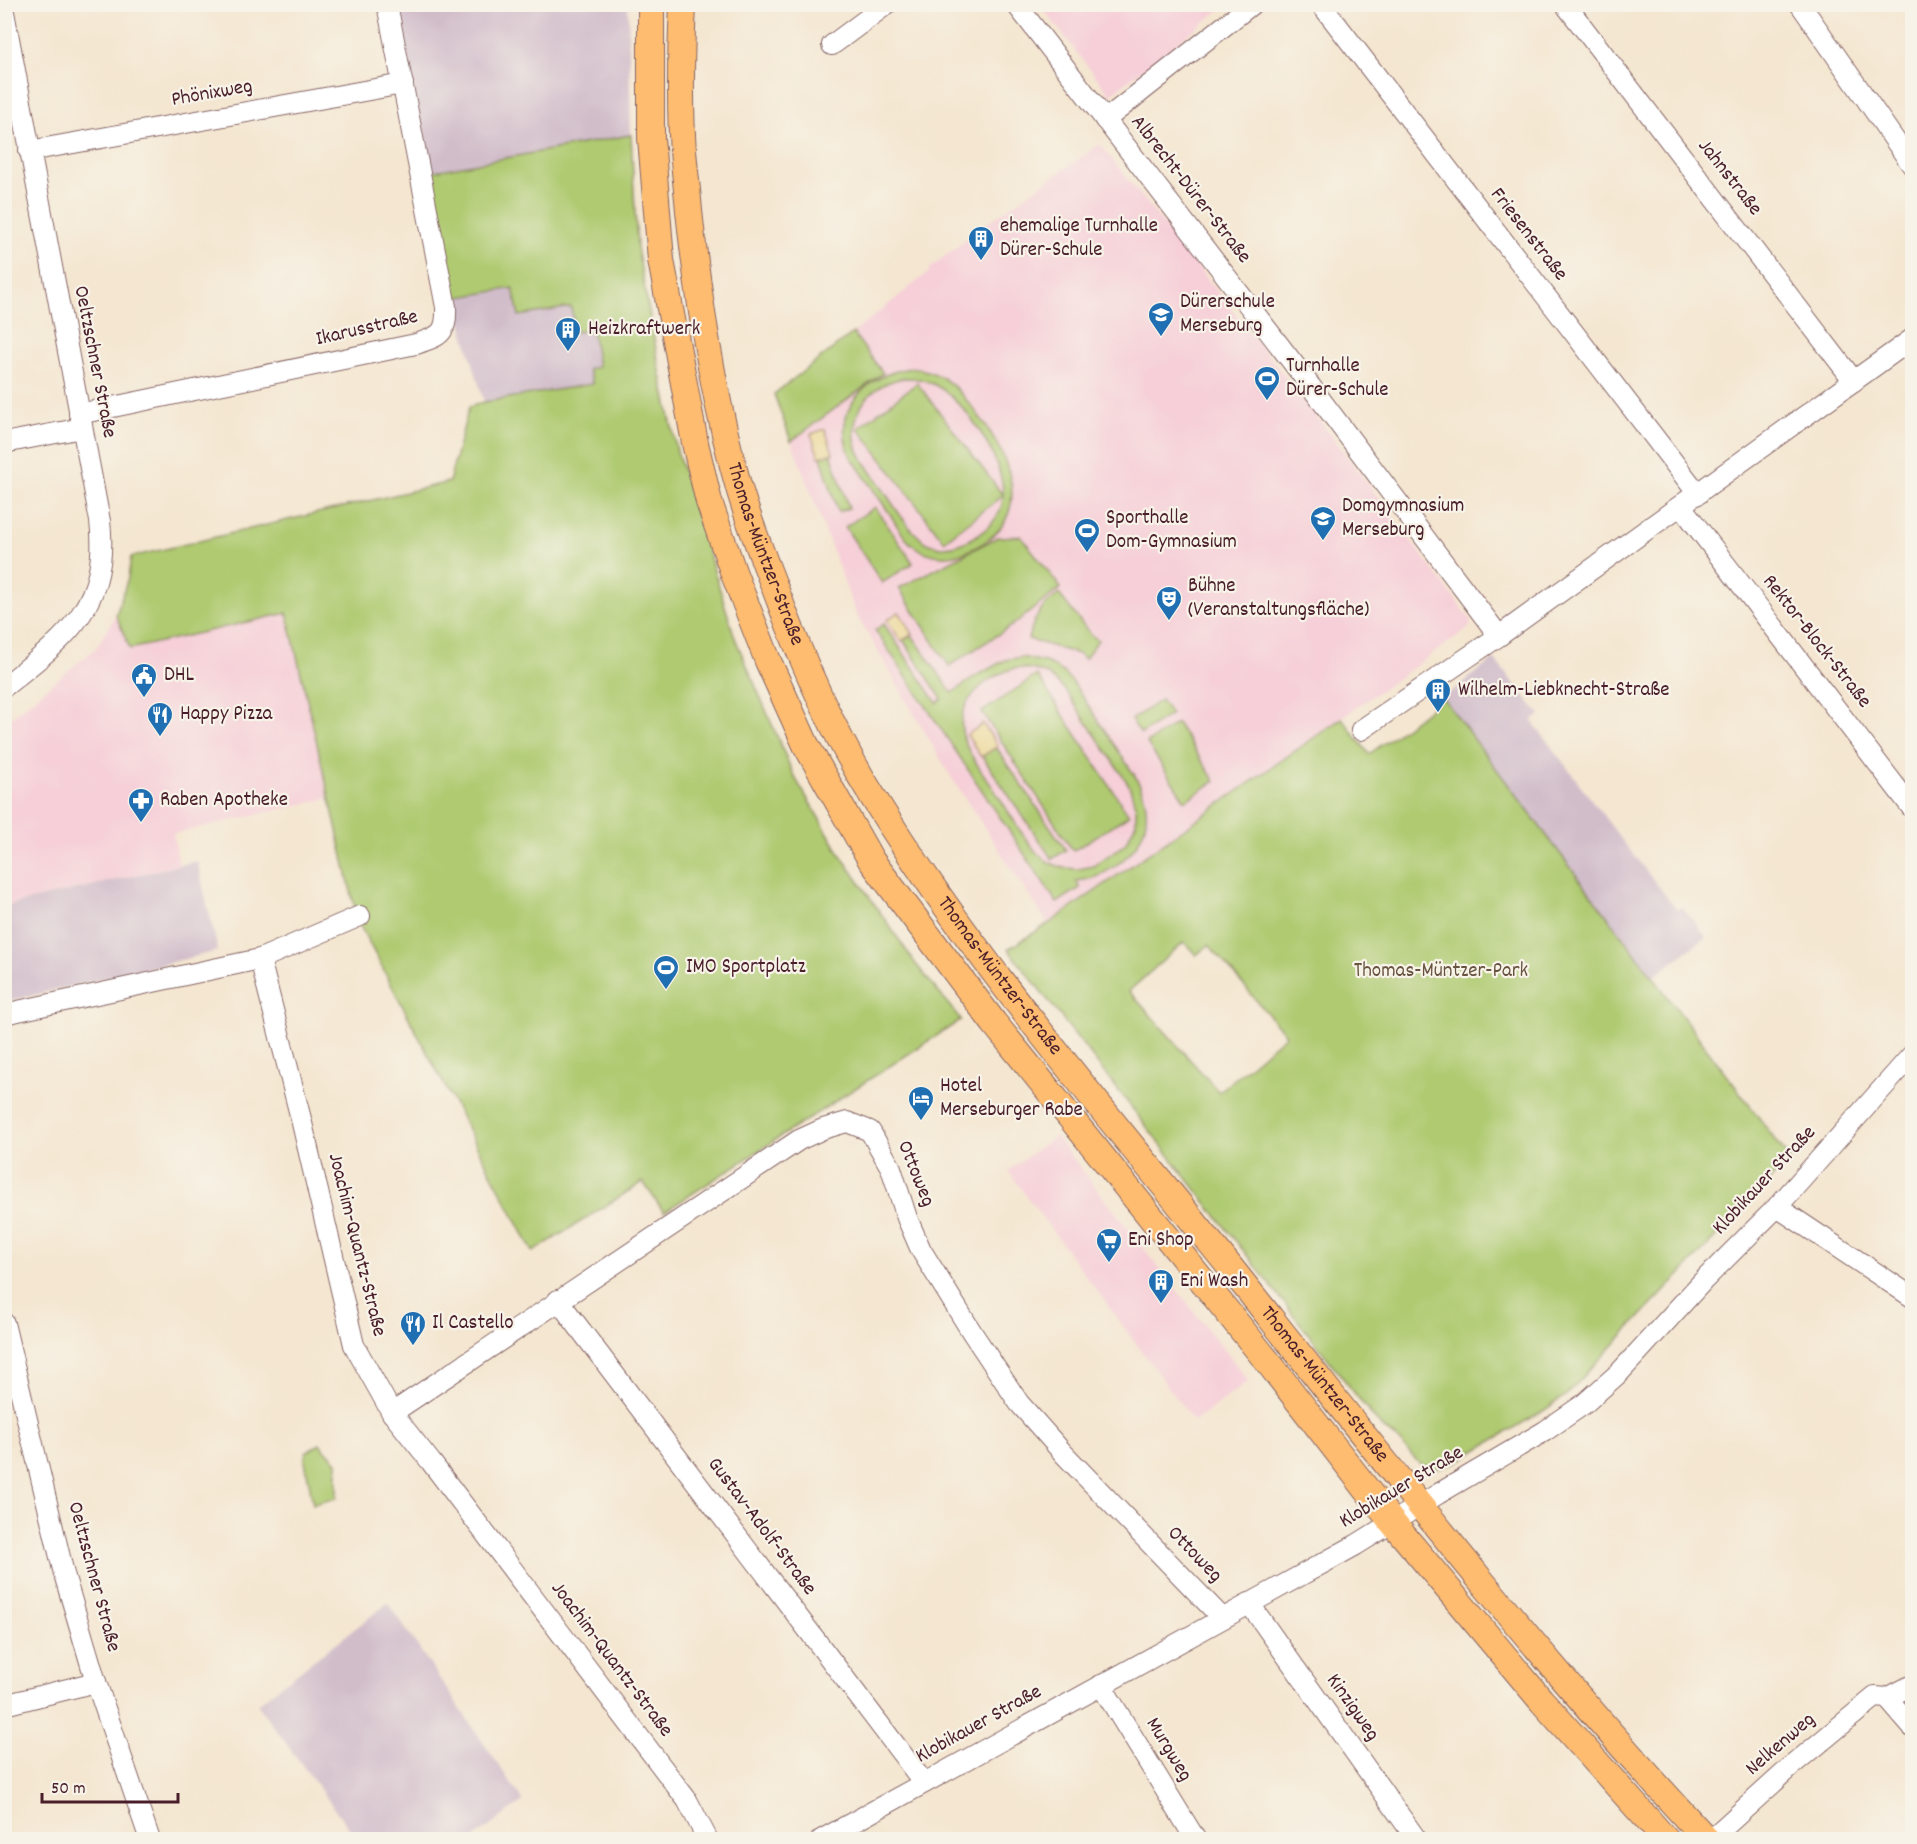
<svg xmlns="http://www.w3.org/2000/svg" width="1917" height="1844" viewBox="0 0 1917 1844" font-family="Dekko,sans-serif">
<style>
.built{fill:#f6cfd8}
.industrial{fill:#d1bdca}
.green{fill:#afca71;stroke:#7c744e;stroke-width:1.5;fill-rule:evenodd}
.sand{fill:#eeda9e;stroke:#9c7c64;stroke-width:1.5}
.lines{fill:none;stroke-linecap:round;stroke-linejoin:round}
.minor-casing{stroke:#866565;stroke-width:22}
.major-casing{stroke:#866565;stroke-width:28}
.minor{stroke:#fff;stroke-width:20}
.major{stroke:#febc70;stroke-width:26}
.labels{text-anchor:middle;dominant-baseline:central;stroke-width:4.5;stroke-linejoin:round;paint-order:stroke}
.street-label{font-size:21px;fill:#4a1f2b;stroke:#f7f3e8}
.poi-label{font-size:21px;fill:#4a1f2b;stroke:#f7f3e8;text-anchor:start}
.park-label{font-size:21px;fill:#685240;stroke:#f7f3e8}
</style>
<rect width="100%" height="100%" fill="#f7f3e8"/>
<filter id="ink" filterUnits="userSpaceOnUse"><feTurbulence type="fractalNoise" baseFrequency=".0167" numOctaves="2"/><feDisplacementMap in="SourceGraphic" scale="12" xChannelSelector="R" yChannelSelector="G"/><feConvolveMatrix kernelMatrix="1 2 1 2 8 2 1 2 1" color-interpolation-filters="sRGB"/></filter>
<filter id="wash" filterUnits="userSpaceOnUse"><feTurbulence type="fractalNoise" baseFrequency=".008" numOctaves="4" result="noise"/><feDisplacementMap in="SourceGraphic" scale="24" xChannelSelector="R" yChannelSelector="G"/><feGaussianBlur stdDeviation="1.35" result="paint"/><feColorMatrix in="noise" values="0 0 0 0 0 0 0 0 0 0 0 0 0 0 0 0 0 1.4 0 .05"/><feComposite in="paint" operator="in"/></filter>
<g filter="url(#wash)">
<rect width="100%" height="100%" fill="#f4e6d0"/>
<g class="built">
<path d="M 1040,5 L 1226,5 L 1110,95 Z"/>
<path d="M 1100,144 L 1312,410 L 1471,620 L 1470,627 L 1414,667 L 1048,924 L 951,777 L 856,614 L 774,394 L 853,333 L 930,271 L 929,269 L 987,223 Z"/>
<path d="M 287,613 L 329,798 L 173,834 L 179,865 L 5,906 L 5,722 L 96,648 L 116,615 L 131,649 Z"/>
<path d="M 1055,1136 L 1249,1381 L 1194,1422 L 1008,1171 Z"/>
</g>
<g class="industrial">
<path d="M 397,5 L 628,5 L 631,135 L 429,172 Z"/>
<path d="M 514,288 L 519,316 L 571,307 L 591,329 L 598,368 L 593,384 L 484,402 L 454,298 Z"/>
<path d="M 1494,659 L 1540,715 L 1532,721 L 1621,839 L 1677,910 L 1682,907 L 1706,937 L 1653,977 L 1443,698 Z"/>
<path d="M 197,861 L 218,951 L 5,1002 L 5,906 Z"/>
<path d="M 388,1603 L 523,1801 L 473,1839 L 357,1839 L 257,1704 Z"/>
</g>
<g class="green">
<path d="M 631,135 L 637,247 L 660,371 L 677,451 L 735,638 L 794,776 L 842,857 L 915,963 L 961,1020 L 664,1212 L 643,1182 L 533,1252 L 358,922 L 287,613 L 130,649 L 116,615 L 128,578 L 131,557 L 449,482 L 469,407 L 484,402 L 593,384 L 588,369 L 598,367 L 592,330 L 576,332 L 571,307 L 519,316 L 513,288 L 454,298 L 429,172 Z"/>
<path d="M 853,333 L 883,373 L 791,441 L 774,394 Z"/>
<path d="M 911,368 C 944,370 960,391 979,416 C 1016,465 1035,526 963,553 C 944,560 922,555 908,541 C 901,533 895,523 890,514 C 877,495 864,476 851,457 C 829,411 866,374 911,368 ZM 906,378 C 916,378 924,379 933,384 C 965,399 1004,460 1003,495 L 917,383 L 858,428 L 944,541 L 1003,496 C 1002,514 991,527 976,536 C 933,563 915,537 892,503 C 881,486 870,470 859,453 C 844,417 869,382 906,378 Z"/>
<path d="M 831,453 L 849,508 L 838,512 L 821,457 Z"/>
<path d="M 875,507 L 913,563 L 882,583 L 845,527 Z"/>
<path d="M 1021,536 L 1061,588 L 1010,627 L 949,666 L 899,588 L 998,537 Z"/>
<path d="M 1059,594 L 1091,635 L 1098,640 L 1085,659 L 1078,654 L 1028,639 C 1034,618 1041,606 1059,594 Z"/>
<path d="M 884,624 L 937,703 L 942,699 L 903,640 L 912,635 L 952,693 L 976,676 L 1005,660 L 1022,657 L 1048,663 L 1063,672 L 1074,684 L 1135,776 C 1156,811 1147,844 1115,866 C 1102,875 1092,880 1076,881 L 1080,888 L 1057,903 L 875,630 ZM 1015,668 L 1031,669 L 1047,674 L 1065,690 L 1129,785 L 1136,808 L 1136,823 L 1125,844 L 1093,866 L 1079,869 L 1064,868 L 1050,863 L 1038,854 C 1022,837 1011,815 999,797 C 988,779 972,761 965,742 C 951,705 983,678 1015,668 Z"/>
<path d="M 1037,675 L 1129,815 L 1073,851 L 982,712 Z"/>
<path d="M 1443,698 L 1790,1159 L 1566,1395 L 1543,1411 L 1458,1461 C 1421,1479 1419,1461 1396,1438 C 1392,1434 1386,1430 1381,1427 L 1008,949 L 1048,924 L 1342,718 L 1369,754 L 1417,719 ZM 1184,942 L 1196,955 L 1209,945 L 1286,1035 L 1219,1092 L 1129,991 Z"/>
<path d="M 1161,700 L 1171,714 L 1141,734 L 1131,720 Z"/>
<path d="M 1177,723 L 1215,781 L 1185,801 L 1147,743 Z"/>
<path d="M 996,747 L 1066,850 L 1052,859 L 982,756 Z"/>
<path d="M 320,1444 L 337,1462 L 337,1498 L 313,1504 L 305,1461 L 306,1452 Z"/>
</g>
<g class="sand">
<path d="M 825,429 L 833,453 L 819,457 L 811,434 Z"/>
<path d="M 899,612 L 913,634 L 901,641 L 887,620 Z"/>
<path d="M 983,724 L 998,746 L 981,757 L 967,735 Z"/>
</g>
</g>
<g filter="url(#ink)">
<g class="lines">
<defs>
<g id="minor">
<path d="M 1016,4 L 1293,363 L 1499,636"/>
<path d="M 1321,4 L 1698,494"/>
<path d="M 1565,4 L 1854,381"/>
<path d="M 1800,4 L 1912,165"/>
<path d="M 4,12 L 100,521 C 110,607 65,638 4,687"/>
<path d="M 832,45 L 887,4"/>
<path d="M 1105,120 L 1252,4"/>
<path d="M 29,151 L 403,84"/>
<path d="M 79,414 L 416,344 C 440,336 447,334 446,307 L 387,4"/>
<path d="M 4,443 L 82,428"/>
<path d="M 1681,506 L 1912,808"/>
<path d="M 1361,730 L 1499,636 L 1912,339"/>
<path d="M 260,959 L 360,916"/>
<path d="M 4,1014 L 260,959 L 301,1119 L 354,1345 L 392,1413 L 431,1462 L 687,1800 L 708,1840"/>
<path d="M 1777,1207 L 1912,1297"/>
<path d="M 558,1300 L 924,1783"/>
<path d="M 4,1323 L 64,1574 L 96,1682 L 150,1840"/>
<path d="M 392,1413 L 799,1140 L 823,1129 L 847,1122 L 870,1131 L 891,1168 L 907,1218 L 921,1250 L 973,1334 L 1019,1403 L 1064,1454 L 1222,1618"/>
<path d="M 1249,1603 L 1417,1840"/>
<path d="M 1101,1685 L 1196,1840"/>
<path d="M 1887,1698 L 1912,1685"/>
<path d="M 4,1705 L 96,1682"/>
<path d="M 1720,1831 L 1793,1765 L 1875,1697 L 1887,1698 L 1912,1727"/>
<path d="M 821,1840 L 1356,1545 L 1438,1494 L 1545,1431 L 1584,1404 L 1620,1372 L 1703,1281 L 1777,1207 L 1912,1055"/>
</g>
<g id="major">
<path d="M 651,4 L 651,138 L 661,260 L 695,443 L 709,502 L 734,574 L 768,661 L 806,745 L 841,807 L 871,860 L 994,1023 L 1272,1367 L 1392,1522 L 1541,1700 L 1666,1840"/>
<path id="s1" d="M 683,4 C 681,48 680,92 682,135 C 683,160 687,185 689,211 C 699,305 713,397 739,488 C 749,523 763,557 776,591 C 802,661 833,733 873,797 C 978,966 1110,1117 1234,1272 C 1387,1465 1539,1660 1707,1840"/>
</g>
</defs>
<use href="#minor" class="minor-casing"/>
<use href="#major" class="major-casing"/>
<use href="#minor" class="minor"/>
<use href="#major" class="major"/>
</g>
</g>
<defs>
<symbol id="building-pin" viewBox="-11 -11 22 30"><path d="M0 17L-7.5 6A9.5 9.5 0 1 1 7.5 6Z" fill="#1f6fb2" stroke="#f7f3e8"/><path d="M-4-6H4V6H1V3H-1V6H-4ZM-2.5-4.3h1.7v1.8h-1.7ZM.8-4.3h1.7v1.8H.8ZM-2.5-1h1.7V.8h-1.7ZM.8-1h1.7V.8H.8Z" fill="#fff"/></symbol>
<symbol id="school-pin" viewBox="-11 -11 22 30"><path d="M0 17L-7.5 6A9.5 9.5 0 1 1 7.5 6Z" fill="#1f6fb2" stroke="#f7f3e8"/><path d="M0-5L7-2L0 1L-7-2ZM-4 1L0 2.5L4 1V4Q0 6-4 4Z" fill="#fff"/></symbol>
<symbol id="stadium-pin" viewBox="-11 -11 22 30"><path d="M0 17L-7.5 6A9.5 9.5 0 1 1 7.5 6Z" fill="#1f6fb2" stroke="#f7f3e8"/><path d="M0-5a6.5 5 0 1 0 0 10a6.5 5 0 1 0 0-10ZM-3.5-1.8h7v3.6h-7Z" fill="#fff"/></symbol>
<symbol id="theatre-pin" viewBox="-11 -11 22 30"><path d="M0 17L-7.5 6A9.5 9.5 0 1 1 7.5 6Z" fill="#1f6fb2" stroke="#f7f3e8"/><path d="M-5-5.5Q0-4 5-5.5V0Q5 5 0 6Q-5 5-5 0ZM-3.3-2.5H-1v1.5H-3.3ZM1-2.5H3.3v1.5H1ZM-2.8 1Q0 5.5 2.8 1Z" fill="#fff"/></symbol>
<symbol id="civic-pin" viewBox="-11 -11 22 30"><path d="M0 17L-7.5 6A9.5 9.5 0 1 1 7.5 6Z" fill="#1f6fb2" stroke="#f7f3e8"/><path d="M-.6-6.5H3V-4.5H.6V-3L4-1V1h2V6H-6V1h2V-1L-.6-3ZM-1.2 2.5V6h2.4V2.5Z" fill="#fff"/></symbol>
<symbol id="restaurant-pin" viewBox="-11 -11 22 30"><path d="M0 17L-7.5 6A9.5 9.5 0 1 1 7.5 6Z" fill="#1f6fb2" stroke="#f7f3e8"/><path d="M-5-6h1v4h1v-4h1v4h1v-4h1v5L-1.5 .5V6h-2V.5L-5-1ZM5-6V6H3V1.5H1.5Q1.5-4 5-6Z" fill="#fff"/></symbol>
<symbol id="pharmacy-pin" viewBox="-11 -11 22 30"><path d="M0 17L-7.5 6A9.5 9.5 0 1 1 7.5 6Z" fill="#1f6fb2" stroke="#f7f3e8"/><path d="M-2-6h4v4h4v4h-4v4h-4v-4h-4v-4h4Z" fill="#fff"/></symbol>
<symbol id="hotel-pin" viewBox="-11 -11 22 30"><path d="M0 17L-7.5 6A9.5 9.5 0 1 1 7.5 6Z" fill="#1f6fb2" stroke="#f7f3e8"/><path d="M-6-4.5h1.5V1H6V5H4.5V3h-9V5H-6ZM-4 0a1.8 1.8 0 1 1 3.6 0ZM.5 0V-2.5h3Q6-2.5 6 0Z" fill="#fff"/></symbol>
<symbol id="supermarket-pin" viewBox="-11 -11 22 30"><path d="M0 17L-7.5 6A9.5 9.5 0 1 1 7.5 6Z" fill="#1f6fb2" stroke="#f7f3e8"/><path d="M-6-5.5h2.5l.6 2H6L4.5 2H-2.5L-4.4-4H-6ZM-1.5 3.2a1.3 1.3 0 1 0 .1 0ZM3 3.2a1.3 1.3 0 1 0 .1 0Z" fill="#fff"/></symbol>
</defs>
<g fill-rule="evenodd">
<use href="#building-pin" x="966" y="224" width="30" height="40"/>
<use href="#school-pin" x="1146" y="300" width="30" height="40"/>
<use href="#building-pin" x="553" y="315" width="30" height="40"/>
<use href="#stadium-pin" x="1252" y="364" width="30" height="40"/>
<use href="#school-pin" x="1308" y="504" width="30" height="40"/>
<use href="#stadium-pin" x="1072" y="516" width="30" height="40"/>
<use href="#theatre-pin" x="1154" y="584" width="30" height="40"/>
<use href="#civic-pin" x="129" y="661" width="30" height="40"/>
<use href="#building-pin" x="1423" y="676" width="30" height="40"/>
<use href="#restaurant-pin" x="145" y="700" width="30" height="40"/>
<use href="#pharmacy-pin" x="126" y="786" width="30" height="40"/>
<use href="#stadium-pin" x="651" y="953" width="30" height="40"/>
<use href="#hotel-pin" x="906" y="1084" width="30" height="40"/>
<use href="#supermarket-pin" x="1094" y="1226" width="30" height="40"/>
<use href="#building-pin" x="1146" y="1267" width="30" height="40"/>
<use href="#restaurant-pin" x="398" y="1309" width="30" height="40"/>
</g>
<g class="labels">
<g class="street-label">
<text transform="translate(212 94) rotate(-10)">Phönixweg</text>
<text transform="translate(1729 178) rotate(52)">Jahnstraße</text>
<text transform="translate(1190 190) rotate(52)">Albrecht-Dürer-Straße</text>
<text transform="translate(1528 235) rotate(52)">Friesenstraße</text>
<text transform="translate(367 329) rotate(-13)">Ikarusstraße</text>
<text transform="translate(94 362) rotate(79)">Oeltzschner Straße</text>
<text stroke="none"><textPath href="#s1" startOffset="560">Thomas-Müntzer-Straße</textPath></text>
<text transform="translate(1816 642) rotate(52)">Rektor-Block-Straße</text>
<text stroke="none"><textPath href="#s1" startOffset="1046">Thomas-Müntzer-Straße</textPath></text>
<text transform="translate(915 1174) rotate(68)">Ottoweg</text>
<text transform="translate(1765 1181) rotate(-47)">Klobikauer Straße</text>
<text transform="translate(356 1245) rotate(76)">Joachim-Quantz-Straße</text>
<text stroke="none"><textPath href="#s1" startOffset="1568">Thomas-Müntzer-Straße</textPath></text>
<text transform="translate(1402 1488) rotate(-31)">Klobikauer Straße</text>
<text transform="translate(761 1527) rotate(53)">Gustav-Adolf-Straße</text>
<text transform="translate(1194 1555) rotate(46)">Ottoweg</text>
<text transform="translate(93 1577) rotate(75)">Oeltzschner Straße</text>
<text transform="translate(611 1660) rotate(53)">Joachim-Quantz-Straße</text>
<text transform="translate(1352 1708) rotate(55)">Kinzigweg</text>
<text transform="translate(979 1725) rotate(-29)">Klobikauer Straße</text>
<text transform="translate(1781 1745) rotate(-41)">Nelkenweg</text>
<text transform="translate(1168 1750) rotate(59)">Murgweg</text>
</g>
<g class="poi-label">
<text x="1000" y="227">ehemalige Turnhalle<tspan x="1000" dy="24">Dürer-Schule</tspan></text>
<text x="1180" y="303">Dürerschule<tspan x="1180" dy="24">Merseburg</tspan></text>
<text x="588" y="330">Heizkraftwerk</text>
<text x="1286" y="367">Turnhalle<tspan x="1286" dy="24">Dürer-Schule</tspan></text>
<text x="1342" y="507">Domgymnasium<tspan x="1342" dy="24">Merseburg</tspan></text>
<text x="1106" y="519">Sporthalle<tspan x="1106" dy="24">Dom-Gymnasium</tspan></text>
<text x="1188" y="587">Bühne<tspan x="1188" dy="24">(Veranstaltungsfläche)</tspan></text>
<text x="164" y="676">DHL</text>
<text x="1458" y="691">Wilhelm-Liebknecht-Straße</text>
<text x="180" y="715">Happy Pizza</text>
<text x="160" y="801">Raben Apotheke</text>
<text x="686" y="968">IMO Sportplatz</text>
<text x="940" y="1087">Hotel<tspan x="940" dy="24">Merseburger Rabe</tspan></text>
<text x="1128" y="1241">Eni Shop</text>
<text x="1180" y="1282">Eni Wash</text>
<text x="432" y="1324">Il Castello</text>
</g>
<g class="park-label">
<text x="1441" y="972">Thomas-Müntzer-Park</text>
</g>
</g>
<rect width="1917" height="1844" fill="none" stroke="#f7f3e8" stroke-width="24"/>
<path d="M42 1793v9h136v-9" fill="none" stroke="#4a1f2b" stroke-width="3"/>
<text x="51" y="1793" font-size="18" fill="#4a1f2b" stroke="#f7f3e8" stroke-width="4.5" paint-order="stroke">50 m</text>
</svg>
